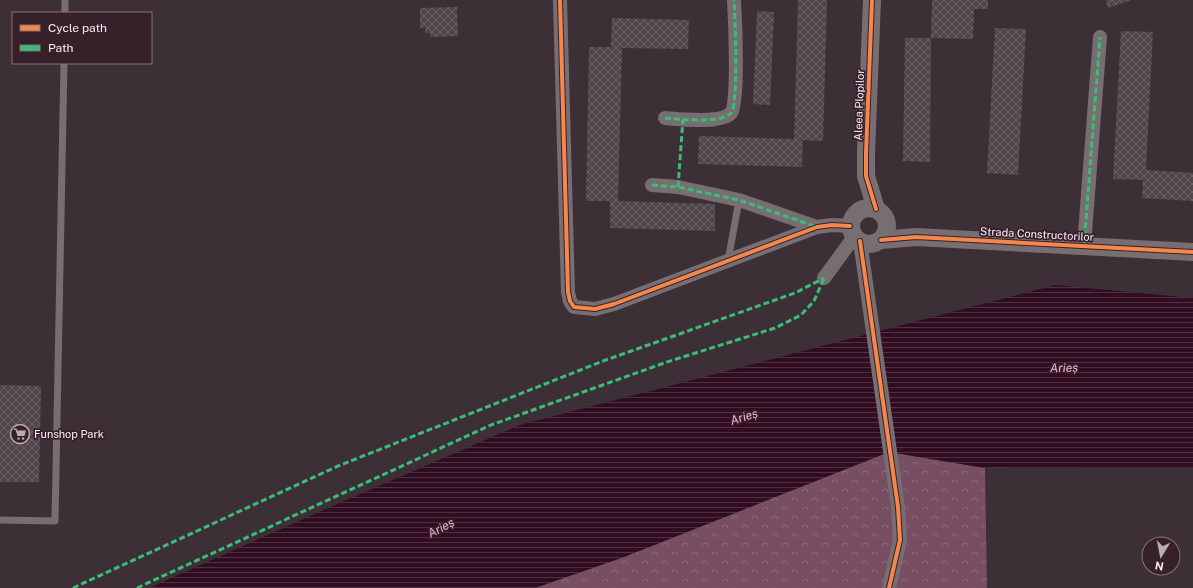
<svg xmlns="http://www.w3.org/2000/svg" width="1193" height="588" viewBox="0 0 1193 588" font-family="'Public Sans',sans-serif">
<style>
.forest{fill:url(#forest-crowns)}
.water{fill:url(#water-rules)}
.building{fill:url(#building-cross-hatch)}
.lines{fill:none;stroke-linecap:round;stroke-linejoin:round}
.service{stroke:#776e72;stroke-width:7}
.minor{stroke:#776e72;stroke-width:14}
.tertiary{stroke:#776e72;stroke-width:18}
.quiet{stroke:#3abd76;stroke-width:3;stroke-dasharray:6 3;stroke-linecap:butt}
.cycleway-casing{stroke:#36212b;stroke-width:6}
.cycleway{stroke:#f5874c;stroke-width:4}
.labels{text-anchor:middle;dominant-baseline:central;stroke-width:3.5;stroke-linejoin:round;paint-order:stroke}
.street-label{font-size:11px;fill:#fdeef5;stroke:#36212b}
.poi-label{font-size:11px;fill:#fdeef5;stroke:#36212b;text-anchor:start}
.water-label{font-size:12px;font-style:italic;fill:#fbb1d5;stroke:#36212b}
</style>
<defs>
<pattern id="forest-crowns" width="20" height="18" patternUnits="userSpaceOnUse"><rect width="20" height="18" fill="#784e63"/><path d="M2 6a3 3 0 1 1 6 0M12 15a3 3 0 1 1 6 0" fill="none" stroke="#8c687a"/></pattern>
<pattern id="water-rules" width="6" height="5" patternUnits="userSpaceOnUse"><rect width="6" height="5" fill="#300d21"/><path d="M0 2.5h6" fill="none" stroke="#4f3142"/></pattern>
<pattern id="building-cross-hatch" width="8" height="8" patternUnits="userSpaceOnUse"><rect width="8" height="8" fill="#51464b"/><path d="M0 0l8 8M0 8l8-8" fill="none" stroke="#6b6166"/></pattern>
</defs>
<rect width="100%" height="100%" fill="#3c3036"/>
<path class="forest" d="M 889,452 L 985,468 L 987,588 L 535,588 L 624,557 Z"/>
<path class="water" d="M 1055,285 L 1193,298 L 1193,467 L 985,468 L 889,452 L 624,557 L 535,588 L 149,588 L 328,508 L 520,425 Z"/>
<g class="building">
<path d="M 798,0 L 827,0 L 823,141 L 803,140 L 802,167 L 698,164 L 699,136 L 794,139 Z"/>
<path d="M 932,0 L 988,0 L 988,9 L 974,9 L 973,39 L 931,38 Z"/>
<path d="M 1106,0 L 1131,0 L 1108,8 Z"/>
<path d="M 457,7 L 458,36 L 430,37 L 430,33 L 425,33 L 425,28 L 420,28 L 420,8 Z"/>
<path d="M 757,11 L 774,12 L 770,105 L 753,104 Z"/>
<path d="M 612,18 L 689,20 L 688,49 L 622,48 L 618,201 L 715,204 L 715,231 L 610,228 L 610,201 L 586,201 L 589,47 L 611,47 Z"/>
<path d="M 995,28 L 1026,29 L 1018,175 L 987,173 Z"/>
<path d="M 1121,31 L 1153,32 L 1146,170 L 1193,173 L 1193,201 L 1142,198 L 1143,180 L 1113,179 Z"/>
<path d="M 905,38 L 931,38 L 930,162 L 903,161 Z"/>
<path d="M 0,385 L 41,386 L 39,482 L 0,482 Z"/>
</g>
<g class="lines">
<g class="service">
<path d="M 65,13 L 65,0"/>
<path d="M 728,261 L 739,200"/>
<path d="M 0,520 L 55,521 L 64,63"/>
</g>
<g class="minor">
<path d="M 560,0 L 568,292 L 570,301 L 574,307 L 595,309 L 614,304 L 817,227 L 832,225 L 850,226"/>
<path d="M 665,118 C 679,119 721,124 731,113 C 739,104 735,17 734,0"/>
<path d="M 652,185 L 678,187 L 739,200 L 817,227"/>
<path d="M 860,241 L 898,507 L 900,540 L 889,588"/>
<path d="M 1084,246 L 1100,37"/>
<path d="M 824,278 L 854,237"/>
</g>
<g class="tertiary">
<path d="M 872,0 L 866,153 L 866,176 L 876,209"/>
<circle cx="869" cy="226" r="18"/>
<path d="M 881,240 L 916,237 L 1193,252"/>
</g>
<g class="quiet">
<path d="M 665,118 C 679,119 721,124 731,113 C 739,104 735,17 734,0"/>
<path d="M 652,185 L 678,187 L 739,200 L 817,227"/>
<path d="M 678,187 L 683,119"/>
<path d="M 1084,246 L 1100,37"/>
<path d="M 73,588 L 338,466 L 603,361 L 795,293 L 824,278"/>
<path d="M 137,588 L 491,425 L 667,362 L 775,328 L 801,315 L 814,301 L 824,278"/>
</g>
<defs>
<g id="cycleway">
<path d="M 560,0 L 568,292 L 570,301 L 574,307 L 595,309 L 614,304 L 817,227 L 832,225 L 850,226"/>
<path d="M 872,0 L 866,153 L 866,176 L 876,209"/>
<path d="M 881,240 L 916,237 L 1193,252"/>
<path d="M 860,241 L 898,507 L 900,540 L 889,588"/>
</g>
</defs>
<use href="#cycleway" class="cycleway-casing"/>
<use href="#cycleway" class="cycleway"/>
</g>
<defs>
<symbol id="supermarket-ring" viewBox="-11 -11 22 22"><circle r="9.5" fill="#36212b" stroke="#b9acb2" stroke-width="1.5"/><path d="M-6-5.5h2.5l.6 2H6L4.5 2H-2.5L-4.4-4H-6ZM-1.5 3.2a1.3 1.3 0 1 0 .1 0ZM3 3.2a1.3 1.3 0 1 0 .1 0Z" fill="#b9acb2"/></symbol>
</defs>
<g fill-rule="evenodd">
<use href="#supermarket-ring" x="9" y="423" width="22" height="22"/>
</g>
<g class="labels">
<g class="street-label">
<text transform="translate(859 105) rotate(-88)">Aleea Plopilor</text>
<text transform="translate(1037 234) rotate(3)">Strada Constructorilor</text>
</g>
<g class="poi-label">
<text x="34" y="434">Funshop Park</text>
</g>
<g class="water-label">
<text transform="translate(1064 368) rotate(-1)">Arieș</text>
<text transform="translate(744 417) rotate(-17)">Arieș</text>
<text transform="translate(441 528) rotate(-28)">Arieș</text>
</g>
</g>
<rect x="12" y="12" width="140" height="52" fill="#36212b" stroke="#86737c"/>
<rect x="20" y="25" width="20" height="6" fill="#f5874c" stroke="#86737c"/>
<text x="48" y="32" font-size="12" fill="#fdeef5">Cycle path</text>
<rect x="20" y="45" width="20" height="6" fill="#3abd76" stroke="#86737c"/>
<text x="48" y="52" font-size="12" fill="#fdeef5">Path</text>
<g transform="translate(1161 556) rotate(190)"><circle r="19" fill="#36212b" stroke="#86737c"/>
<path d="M0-3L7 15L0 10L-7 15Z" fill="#b9acb2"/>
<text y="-6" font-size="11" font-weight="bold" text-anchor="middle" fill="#fdeef5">N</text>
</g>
</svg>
